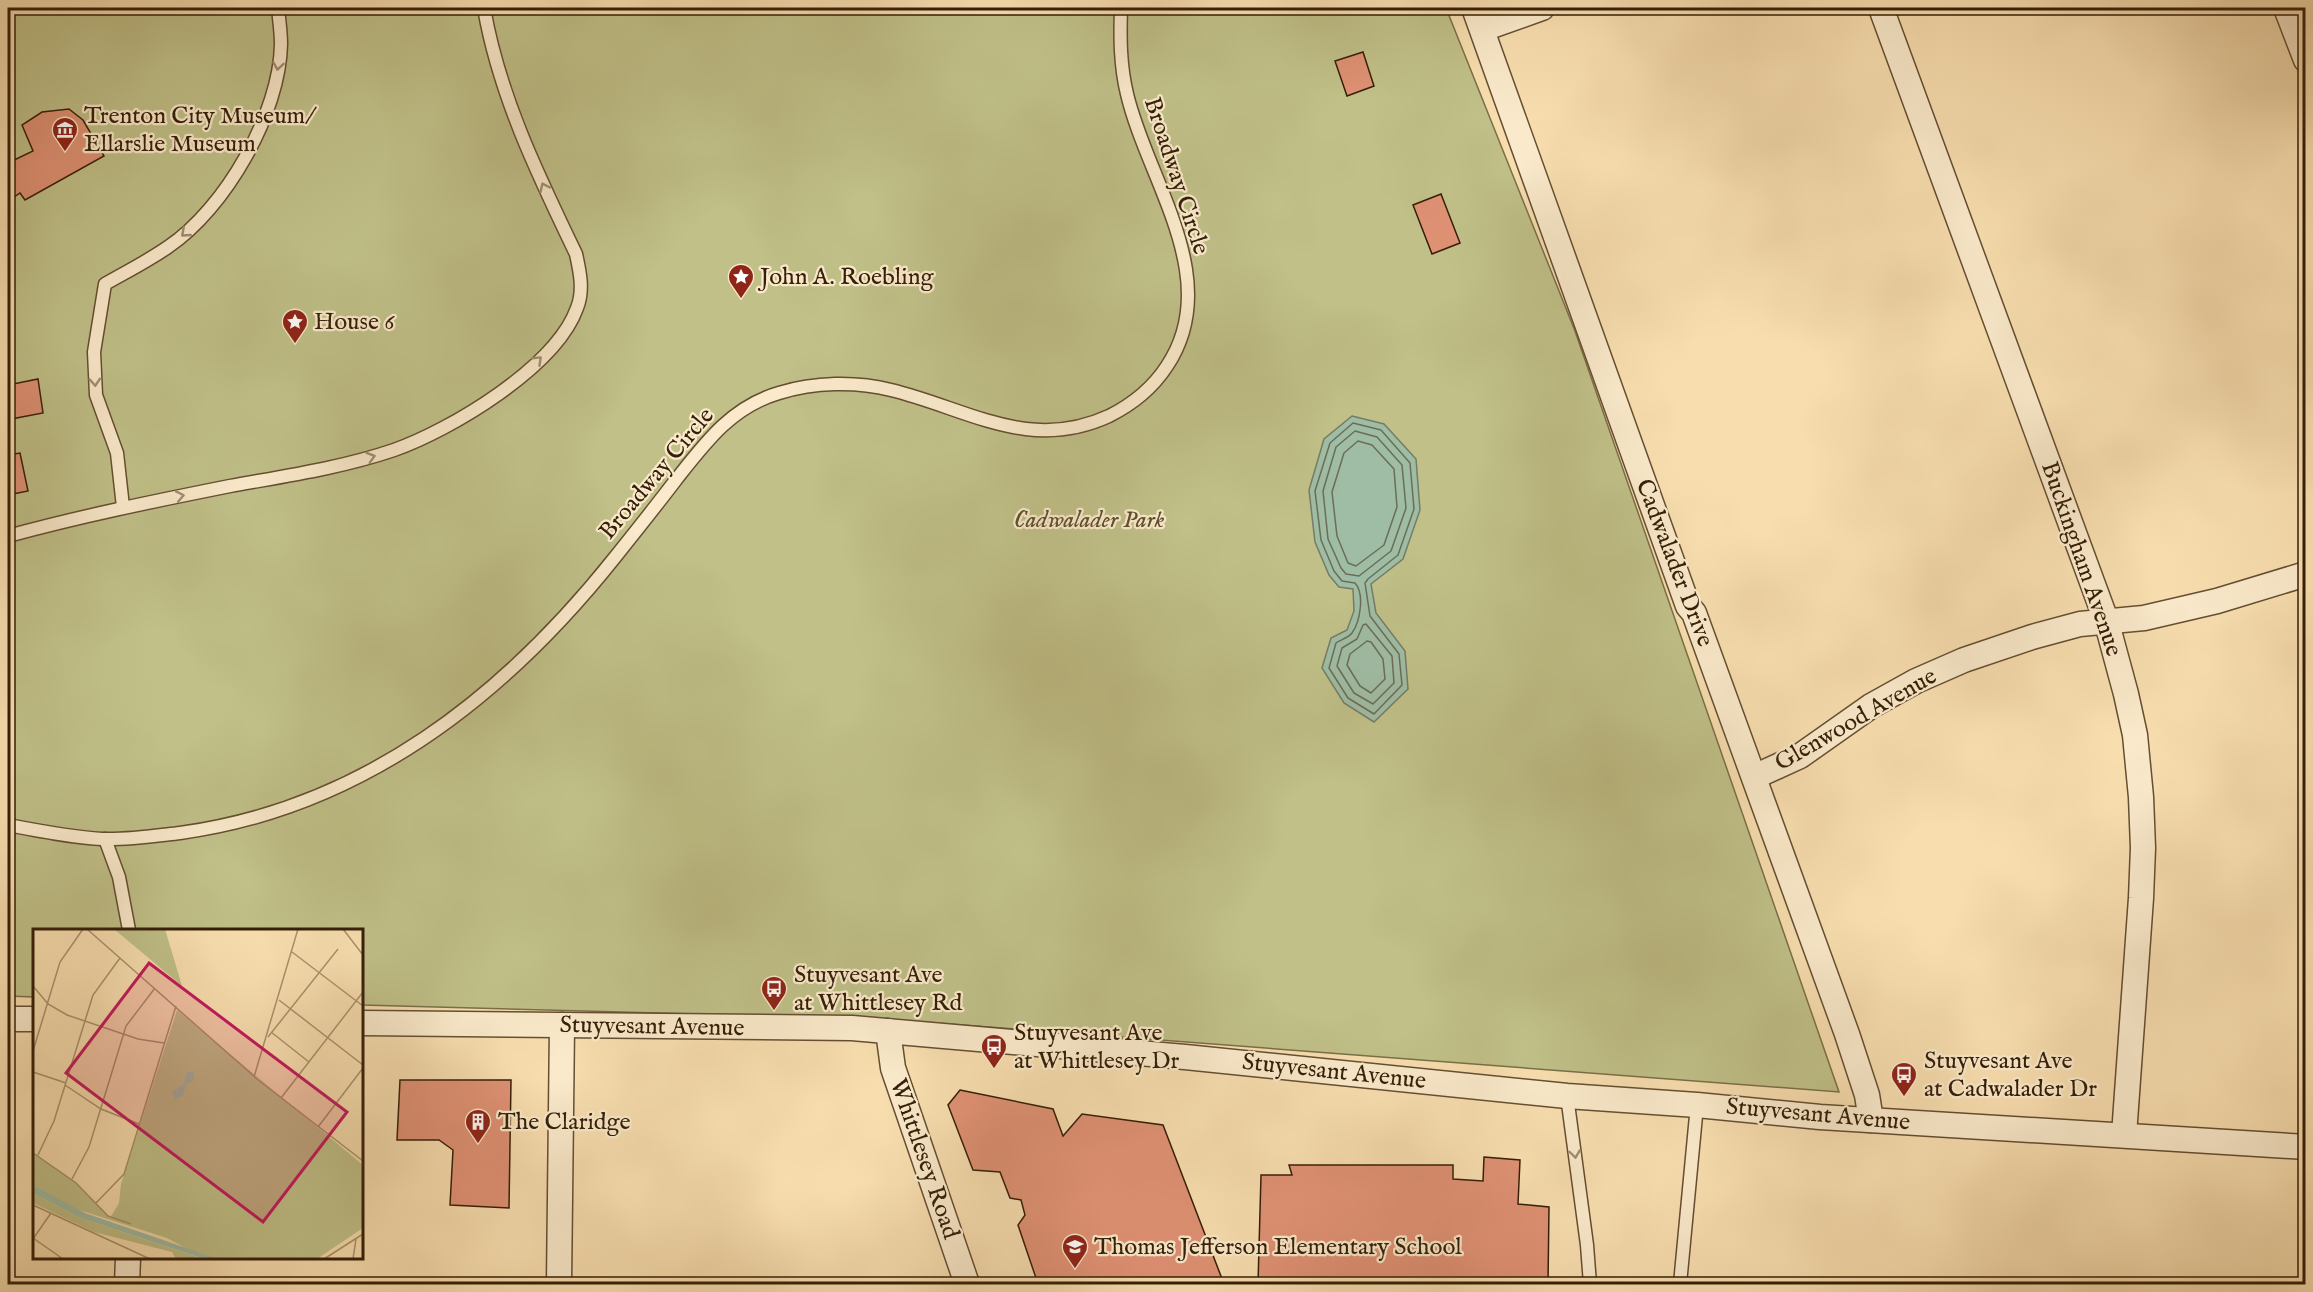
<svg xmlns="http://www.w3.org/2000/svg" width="2313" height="1292" viewBox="0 0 2313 1292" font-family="'IM FELL English',serif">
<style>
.green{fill:#c0c088;stroke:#7a6f48;stroke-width:1.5}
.water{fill:#9fbda5;stroke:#747d66;stroke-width:1.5}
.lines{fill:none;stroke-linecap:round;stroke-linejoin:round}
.shore{stroke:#6a6e56;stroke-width:1.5}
.building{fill:#df9174;stroke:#341e08;stroke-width:1.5}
.lane-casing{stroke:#654e32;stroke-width:15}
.street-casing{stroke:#654e32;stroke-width:27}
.lane{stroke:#faeacb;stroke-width:12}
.street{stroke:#faeacb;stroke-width:24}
.oneway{stroke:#a18e73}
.labels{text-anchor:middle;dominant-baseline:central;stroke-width:4.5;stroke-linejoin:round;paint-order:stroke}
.poi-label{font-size:24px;fill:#341e08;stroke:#faeacb;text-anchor:start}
.street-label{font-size:24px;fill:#341e08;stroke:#faeacb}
.park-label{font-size:24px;font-style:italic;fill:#5e4f2e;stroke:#faeacb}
.inset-road{fill:none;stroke:#aa916c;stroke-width:1.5}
.view{fill:#c2185b;fill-opacity:0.15;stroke:#c2185b;stroke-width:3}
.inset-edge{fill:none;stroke:#341e08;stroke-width:3}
</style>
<rect width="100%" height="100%" fill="#f8deaf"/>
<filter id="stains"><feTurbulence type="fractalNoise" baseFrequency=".00333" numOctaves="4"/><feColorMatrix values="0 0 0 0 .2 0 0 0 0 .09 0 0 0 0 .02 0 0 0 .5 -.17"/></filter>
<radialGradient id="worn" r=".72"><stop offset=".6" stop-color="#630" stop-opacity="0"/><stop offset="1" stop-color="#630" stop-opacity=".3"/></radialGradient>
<path class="green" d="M 8,8 L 1446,8 L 1575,331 L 1839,1092 L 885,1019 L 362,1005 L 362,930 L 34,930 L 34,997 L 8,996 Z"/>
<path class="water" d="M 1352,416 L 1384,424 L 1416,459 L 1420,510 L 1403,559 L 1371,584 L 1376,613 L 1405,651 L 1408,689 L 1374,722 L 1344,703 L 1322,668 L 1331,638 L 1347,630 L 1354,611 L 1353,589 L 1339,587 L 1329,575 L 1315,542 L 1309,490 L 1324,439 Z"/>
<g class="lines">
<g class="shore">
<path d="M 1353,423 L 1381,430 L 1410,463 L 1414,509 L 1398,555 L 1368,579 L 1365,583 L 1370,616 L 1399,654 L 1402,685 L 1374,714 L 1348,698 L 1329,668 L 1336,643 C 1340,640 1348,638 1352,633 C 1360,622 1365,594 1355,583 L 1342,581 L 1334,571 L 1321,540 L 1315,491 L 1330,443 Z"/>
<path d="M 1355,431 L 1377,437 L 1402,465 L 1406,508 L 1391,551 L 1359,576 L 1346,574 L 1341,568 L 1328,539 L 1323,491 L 1336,447 Z"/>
<path d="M 1358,441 L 1372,445 L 1394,469 L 1397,507 L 1384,545 L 1356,566 L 1348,563 L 1337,536 L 1332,492 L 1344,453 Z"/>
<path d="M 1366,624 L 1392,656 L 1394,683 L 1373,704 L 1354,693 L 1337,666 L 1342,648 L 1357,639 L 1363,625 Z"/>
<path d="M 1367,641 L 1371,642 L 1383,659 L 1385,679 L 1371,693 L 1360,686 L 1347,665 L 1350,654 Z"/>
</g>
</g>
<g class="building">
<path d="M 1363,52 L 1374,86 L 1347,96 L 1335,61 Z"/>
<path d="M 69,109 L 83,120 L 104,156 L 25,200 L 20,193 L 8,201 L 8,174 L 9,172 L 8,163 L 33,151 L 22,125 L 42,112 Z"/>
<path d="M 1441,194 L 1460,243 L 1432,254 L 1413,205 Z"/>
<path d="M 38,379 L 43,413 L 11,419 L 8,385 Z"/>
<path d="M 20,453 L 28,491 L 8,495 L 8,455 Z"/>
<path d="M 400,1080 L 511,1080 L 509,1208 L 450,1205 L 453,1150 L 439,1140 L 397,1140 Z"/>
<path d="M 960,1090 L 1053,1109 L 1063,1136 L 1082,1114 L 1163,1125 L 1224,1284 L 1038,1284 L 1018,1225 L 1025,1215 L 1021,1200 L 1010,1198 L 1000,1172 L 973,1170 L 948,1105 Z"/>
<path d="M 1484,1157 L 1520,1160 L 1518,1204 L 1549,1207 L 1548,1284 L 1258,1284 L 1261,1175 L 1292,1175 L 1289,1165 L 1453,1165 L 1453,1179 L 1483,1181 Z"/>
</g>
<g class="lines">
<defs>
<g id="lane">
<path d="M 123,507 L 117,453 L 96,395 L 94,352 L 105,284 C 126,272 148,261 168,247 C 225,209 280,113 281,44 C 281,32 279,19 278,8"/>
<path d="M 8,536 C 81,516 155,501 230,486 C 285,476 341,468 394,450 C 451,430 556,367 577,308 C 584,291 580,272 576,254 C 538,175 499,95 484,8"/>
<path d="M 8,825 C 39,831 70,837 102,839 C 128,840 154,836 180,833 C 363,808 504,697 616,556 C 636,531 656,506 675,481 C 705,443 731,407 779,393 C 814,382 856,381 891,390 C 966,408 1029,453 1109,416 C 1133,404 1152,389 1167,366 C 1225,279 1147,180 1127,94 C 1120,65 1120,37 1121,8"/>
<path d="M 105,839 L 119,877 L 129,930"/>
<path d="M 1567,1096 L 1587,1245 L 1590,1284"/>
<path d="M 1680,1284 L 1697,1105"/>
</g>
<g id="street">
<path d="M 1474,8 L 1688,606 L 1694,613 L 1847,1034 L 1867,1095 L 1871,1120"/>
<path d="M 1881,8 L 2106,620 L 2126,694 L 2135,735 L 2141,797 L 2143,848 L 2141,898 L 2124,1135"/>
<path d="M 2286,8 L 2306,60"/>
<path d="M 1483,29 L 1542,8"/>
<path d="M 1754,777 L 1800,756 L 1871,706 L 1916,681 L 1964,660 L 2032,637 L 2080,624 L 2144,618 L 2217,601 L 2306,574"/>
<path d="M 8,1019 L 34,1019"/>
<path d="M 362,1023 L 852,1028 L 1185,1057 L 1567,1096 L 1697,1105 L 1820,1117 L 2306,1147"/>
<path d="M 888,1031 L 893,1068 L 967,1284"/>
<path d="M 127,1284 L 128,1258"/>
<path d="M 559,1284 L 562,1025"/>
</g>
</defs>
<use href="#lane" class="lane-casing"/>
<use href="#street" class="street-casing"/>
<use href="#lane" class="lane"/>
<use href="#street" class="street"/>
</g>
<defs><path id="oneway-chevron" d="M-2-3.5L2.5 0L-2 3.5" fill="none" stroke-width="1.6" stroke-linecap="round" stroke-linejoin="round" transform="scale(1.5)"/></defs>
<g class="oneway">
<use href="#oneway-chevron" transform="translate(278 66) rotate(99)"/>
<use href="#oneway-chevron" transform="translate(544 187) rotate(-115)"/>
<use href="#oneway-chevron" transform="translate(185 233) rotate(139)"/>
<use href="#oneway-chevron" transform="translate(538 360) rotate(-44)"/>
<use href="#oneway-chevron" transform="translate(95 382) rotate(86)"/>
<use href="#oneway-chevron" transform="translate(371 457) rotate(-17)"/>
<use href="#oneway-chevron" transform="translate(180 496) rotate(-11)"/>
<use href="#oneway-chevron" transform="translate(1575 1154) rotate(82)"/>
</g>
<defs>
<symbol id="museum-pin" viewBox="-11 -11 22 30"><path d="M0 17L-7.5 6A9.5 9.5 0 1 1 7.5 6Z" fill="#8f2418" stroke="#faeacb"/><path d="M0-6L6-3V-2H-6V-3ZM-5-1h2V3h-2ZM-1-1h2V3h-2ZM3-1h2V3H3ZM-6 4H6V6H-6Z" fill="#fff"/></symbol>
<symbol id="sight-pin" viewBox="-11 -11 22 30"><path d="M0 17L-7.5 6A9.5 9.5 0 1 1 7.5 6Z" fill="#8f2418" stroke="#faeacb"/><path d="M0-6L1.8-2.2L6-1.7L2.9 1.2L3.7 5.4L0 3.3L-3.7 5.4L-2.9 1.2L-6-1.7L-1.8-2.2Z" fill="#fff"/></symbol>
<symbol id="bus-pin" viewBox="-11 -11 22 30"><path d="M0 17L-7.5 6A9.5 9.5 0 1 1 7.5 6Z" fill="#8f2418" stroke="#faeacb"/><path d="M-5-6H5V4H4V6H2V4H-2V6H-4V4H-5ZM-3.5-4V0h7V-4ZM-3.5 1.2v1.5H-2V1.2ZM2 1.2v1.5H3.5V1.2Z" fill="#fff"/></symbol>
<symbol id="building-pin" viewBox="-11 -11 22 30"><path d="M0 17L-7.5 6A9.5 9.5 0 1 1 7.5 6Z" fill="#8f2418" stroke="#faeacb"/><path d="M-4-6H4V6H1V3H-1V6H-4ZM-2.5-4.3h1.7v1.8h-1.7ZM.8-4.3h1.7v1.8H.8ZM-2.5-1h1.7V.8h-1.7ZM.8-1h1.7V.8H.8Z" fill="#fff"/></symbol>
<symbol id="school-pin" viewBox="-11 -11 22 30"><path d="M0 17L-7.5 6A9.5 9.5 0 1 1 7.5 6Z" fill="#8f2418" stroke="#faeacb"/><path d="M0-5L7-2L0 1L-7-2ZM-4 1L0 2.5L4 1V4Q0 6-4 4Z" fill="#fff"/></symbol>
</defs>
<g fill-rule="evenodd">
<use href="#museum-pin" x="50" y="115" width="30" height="40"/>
<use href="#sight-pin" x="726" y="262" width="30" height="40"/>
<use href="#sight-pin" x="280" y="307" width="30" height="40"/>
<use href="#bus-pin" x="759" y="974" width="30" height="40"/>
<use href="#bus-pin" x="979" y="1032" width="30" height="40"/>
<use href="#bus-pin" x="1889" y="1060" width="30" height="40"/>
<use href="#building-pin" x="463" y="1107" width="30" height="40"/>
<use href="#school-pin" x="1060" y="1232" width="30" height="40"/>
</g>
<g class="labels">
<g class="poi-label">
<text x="84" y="116">Trenton City Museum/<tspan x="84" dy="28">Ellarslie Museum</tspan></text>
<text x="760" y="277">John A. Roebling</text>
<text x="314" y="322">House 6</text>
<text x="794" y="975">Stuyvesant Ave<tspan x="794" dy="28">at Whittlesey Rd</tspan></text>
<text x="1014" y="1033">Stuyvesant Ave<tspan x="1014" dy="28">at Whittlesey Dr</tspan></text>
<text x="1924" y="1061">Stuyvesant Ave<tspan x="1924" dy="28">at Cadwalader Dr</tspan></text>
<text x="498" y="1122">The Claridge</text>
<text x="1094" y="1247">Thomas Jefferson Elementary School</text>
</g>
<g class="street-label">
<text transform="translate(1176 176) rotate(72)">Broadway Circle</text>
<text transform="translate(657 474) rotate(-50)">Broadway Circle</text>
<text transform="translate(2081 559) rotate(71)">Buckingham Avenue</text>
<text transform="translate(1674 563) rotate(69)">Cadwalader Drive</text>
<text transform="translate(1856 720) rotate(-30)">Glenwood Avenue</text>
<text transform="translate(652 1027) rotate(1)">Stuyvesant Avenue</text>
<text transform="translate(1334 1072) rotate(6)">Stuyvesant Avenue</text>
<text transform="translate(1818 1115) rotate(5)">Stuyvesant Avenue</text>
<text transform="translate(924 1159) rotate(71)">Whittlesey Road</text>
</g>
<g class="park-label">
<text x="1089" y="520">Cadwalader Park</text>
</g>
</g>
<g transform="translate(33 929)">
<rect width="330" height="330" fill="#f8deaf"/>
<path d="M 81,0 L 132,0 L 149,57 ZM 144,81 L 330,236 L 330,299 L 284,330 L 173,330 L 134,309 L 40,279 L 0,256 L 0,223 L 43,253 L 77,289 L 86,274 L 88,255 ZM 0,264 L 48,289 L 170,330 L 143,330 L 139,323 L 61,303 L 0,274 Z" fill="#c0c088"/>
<path d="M 154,143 L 160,143 L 161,151 L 153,155 L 150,167 L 142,170 L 139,163 L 151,155 ZM 0,256 L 52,284 L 185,330 L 171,330 L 48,289 L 0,264 Z" fill="#9fbda5"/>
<path class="inset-road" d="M 54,0 L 224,150 L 330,232M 310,0 L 330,26M 259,23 L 330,77M 0,57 L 15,75 L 34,86 L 105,110 L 131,114M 246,71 L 330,136M 238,103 L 276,133M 235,108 L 305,20M 0,122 L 27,33 L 50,0M 0,143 L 33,154M 221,148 L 265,0M 32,156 L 68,180 L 106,195M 248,169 L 330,63M 285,198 L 330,139M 0,224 L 43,254 L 75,287 L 98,295M 5,226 L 21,192 L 60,66 L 87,29M 39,250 L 56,218 L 93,97 L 122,59M 63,274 L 91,245 L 143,77M 0,276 L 117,330M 0,309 L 30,330M 0,310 L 18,284M 291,330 L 330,305M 320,330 L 323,310"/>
<path class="view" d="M 116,34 L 314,183 L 230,293 L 33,144 Z"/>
<rect width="330" height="330" class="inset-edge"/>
</g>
<rect width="2313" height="1292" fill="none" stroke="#f8deaf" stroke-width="30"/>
<rect x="9" y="9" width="2295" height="1274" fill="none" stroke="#341e08" stroke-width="3"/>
<rect x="15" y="15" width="2283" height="1262" fill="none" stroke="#341e08" stroke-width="1.5"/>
<rect width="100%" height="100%" filter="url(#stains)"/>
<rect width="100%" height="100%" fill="url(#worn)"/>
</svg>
